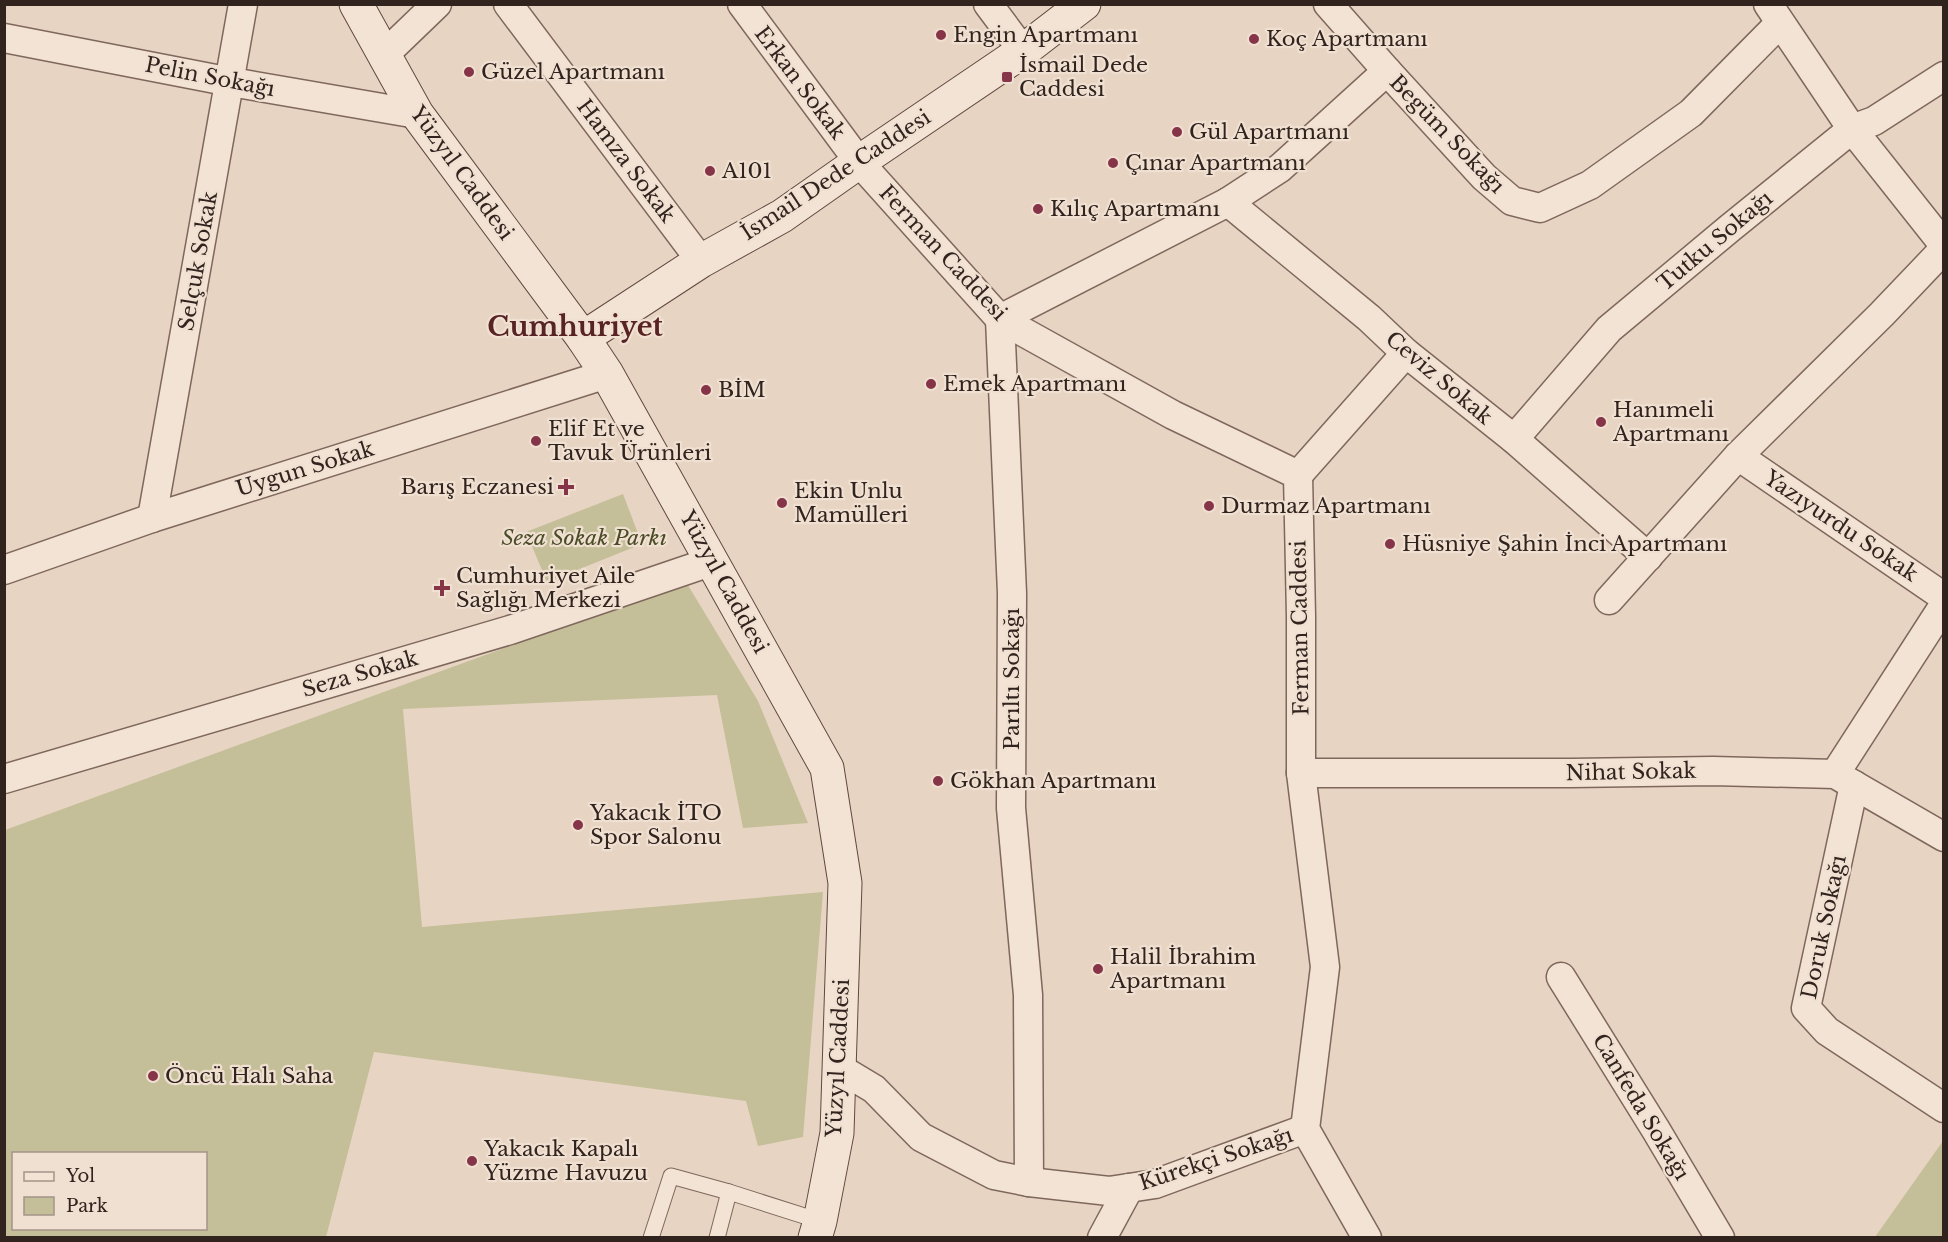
<svg xmlns="http://www.w3.org/2000/svg" width="1948" height="1242" viewBox="0 0 1948 1242" font-family="'Libre Baskerville',serif">
<style>
.green{fill:#c4bf98;fill-rule:evenodd}
.lines{fill:none;stroke-linecap:round;stroke-linejoin:round}
.lane-casing{stroke:#7f675c;stroke-width:17}
.street-casing{stroke:#7f675c;stroke-width:31}
.secondary-casing{stroke:#61483f;stroke-width:35}
.lane{stroke:#f3e3d5;stroke-width:15}
.street{stroke:#f3e3d5;stroke-width:28}
.secondary{stroke:#f3e3d5;stroke-width:33}
.poi-dot{fill:#863448;stroke:#f0e0d1;stroke-width:2}
.labels{text-anchor:middle;dominant-baseline:central;stroke-width:4.5;stroke-linejoin:round;paint-order:stroke}
.poi-label{font-size:21px;fill:#31231e;stroke:#f0e0d1;text-anchor:start}
.street-label{font-size:21px;fill:#31231e;stroke:#f0e0d1}
.park-label{font-size:21px;font-style:italic;fill:#4a4b27;stroke:#f0e0d1}
.district-label{font-size:27px;font-weight:bold;fill:#582324;stroke:#f0e0d1}
</style>
<rect width="100%" height="100%" fill="#e7d4c3"/>
<g class="green">
<path d="M 623,494 L 642,544 L 547,582 L 526,532 Z"/>
<path d="M 686,582 L 758,701 L 808,823 L 743,828 L 717,695 L 403,709 L 422,927 L 823,892 L 803,1137 L 758,1146 L 746,1101 L 374,1052 L 326,1237 L 5,1238 L 5,830 ZM 14,1154 L 206,1154 L 206,1228 L 14,1228 Z"/>
<path d="M 1943,1141 L 1943,1237 L 1875,1237 Z"/>
</g>
<g class="lines">
<defs>
<g id="lane">
<path d="M 651,1238 L 671,1176 L 729,1192 L 820,1221"/>
<path d="M 717,1238 L 729,1192"/>
</g>
<g id="street">
<path d="M 508,4 L 701,261"/>
<path d="M 742,4 L 859,162 L 1000,319 L 1173,415 L 1298,475 L 1301,616 L 1301,773 L 1325,967 L 1305,1129 L 1367,1238"/>
<path d="M 988,4 L 1023,51"/>
<path d="M 1328,4 L 1387,71 L 1484,177 L 1512,201 L 1540,208 L 1590,185 L 1691,113 L 1780,23"/>
<path d="M 1768,4 L 1852,129 L 1944,245"/>
<path d="M 4,38 L 231,82 L 417,114"/>
<path d="M 384,55 L 437,4"/>
<path d="M 1228,202 L 1369,318 L 1406,353 L 1514,439 L 1648,557"/>
<path d="M 1514,439 L 1609,329 L 1730,228 L 1852,129 L 1874,121 L 1944,76"/>
<path d="M 1738,456 L 1944,597"/>
<path d="M 1298,475 L 1406,353"/>
<path d="M 152,518 L 243,4"/>
<path d="M 4,570 L 152,518 L 607,374"/>
<path d="M 1609,600 L 1738,456 L 1882,314 L 1944,249"/>
<path d="M 1301,773 L 1571,773 L 1713,771 L 1835,774 L 1944,837"/>
<path d="M 1835,774 L 1944,605"/>
<path d="M 4,779 L 510,630 L 713,561"/>
<path d="M 1854,785 L 1806,1008 L 1827,1031 L 1944,1108"/>
<path d="M 1561,977 L 1656,1130 L 1720,1238"/>
<path d="M 839,1068 L 874,1089 L 921,1137 L 994,1175 L 1029,1182 L 1109,1191 L 1155,1184 L 1305,1129"/>
<path d="M 1029,1182 L 1028,995 L 1011,808 L 1012,593 L 1000,319 L 1228,202 L 1280,168 L 1387,71"/>
<path d="M 1102,1238 L 1129,1188"/>
</g>
<g id="secondary">
<path d="M 356,4 L 417,114 L 583,338 L 607,374 L 827,768 L 845,883 L 837,1133 L 820,1221 L 815,1238"/>
<path d="M 583,338 L 701,261 L 782,216 L 859,162 L 1023,51 L 1084,4"/>
</g>
</defs>
<use href="#lane" class="lane-casing"/>
<use href="#street" class="street-casing"/>
<use href="#secondary" class="secondary-casing"/>
<use href="#lane" class="lane"/>
<use href="#street" class="street"/>
<use href="#secondary" class="secondary"/>
</g>
<g class="poi-dot">
<circle cx="941" cy="35" r="6"/>
<circle cx="1254" cy="39" r="6"/>
<circle cx="469" cy="72" r="6"/>
<rect x="1001" y="71" width="12" height="12" rx="3"/>
<circle cx="1177" cy="132" r="6"/>
<circle cx="1113" cy="163" r="6"/>
<circle cx="710" cy="171" r="6"/>
<circle cx="1038" cy="209" r="6"/>
<circle cx="931" cy="384" r="6"/>
<circle cx="706" cy="390" r="6"/>
<circle cx="1601" cy="422" r="6"/>
<circle cx="536" cy="441" r="6"/>
<path d="M563 478h6v6h6v6h-6v6h-6v-6h-6v-6h6z"/>
<circle cx="782" cy="503" r="6"/>
<circle cx="1209" cy="506" r="6"/>
<circle cx="1390" cy="544" r="6"/>
<path d="M439 579h6v6h6v6h-6v6h-6v-6h-6v-6h6z"/>
<circle cx="938" cy="781" r="6"/>
<circle cx="578" cy="825" r="6"/>
<circle cx="1098" cy="969" r="6"/>
<circle cx="153" cy="1076" r="6"/>
<circle cx="472" cy="1161" r="6"/>
</g>
<g class="labels">
<g class="poi-label">
<text x="953" y="35">Engin Apartmanı</text>
<text x="1266" y="39">Koç Apartmanı</text>
<text x="1019" y="65">İsmai̇l Dede<tspan x="1019" dy="24">Caddesi̇</tspan></text>
<text x="481" y="72">Güzel Apartmanı</text>
<text x="1189" y="132">Gül Apartmanı</text>
<text x="1125" y="163">Çınar Apartmanı</text>
<text x="722" y="171">A101</text>
<text x="1050" y="209">Kılıç Apartmanı</text>
<text x="943" y="384">Emek Apartmanı</text>
<text x="718" y="390">BİM</text>
<text x="1613" y="410">Hanımeli<tspan x="1613" dy="24">Apartmanı</tspan></text>
<text x="548" y="429">Elif Et ve<tspan x="548" dy="24">Tavuk Ürünleri</tspan></text>
<text x="554" y="487" text-anchor="end">Barış Eczanesi</text>
<text x="794" y="491">Ekin Unlu<tspan x="794" dy="24">Mamülleri</tspan></text>
<text x="1221" y="506">Durmaz Apartmanı</text>
<text x="1402" y="544">Hüsniye Şahin İnci Apartmanı</text>
<text x="456" y="576">Cumhuriyet Aile<tspan x="456" dy="24">Sağlığı Merkezi</tspan></text>
<text x="950" y="781">Gökhan Apartmanı</text>
<text x="590" y="813">Yakacık İTO<tspan x="590" dy="24">Spor Salonu</tspan></text>
<text x="1110" y="957">Halil İbrahim<tspan x="1110" dy="24">Apartmanı</tspan></text>
<text x="165" y="1076">Öncü Halı Saha</text>
<text x="484" y="1149">Yakacık Kapalı<tspan x="484" dy="24">Yüzme Havuzu</tspan></text>
</g>
<g class="street-label">
<text transform="translate(210 77) rotate(11)">Pelin Sokağı</text>
<text transform="translate(800 83) rotate(53)">Erkan Sokak</text>
<text transform="translate(1447 134) rotate(46)">Begüm Sokağı</text>
<text transform="translate(626 161) rotate(53)">Hamza Sokak</text>
<text transform="translate(462 173) rotate(54)">Yüzyıl Caddesi</text>
<text transform="translate(836 175) rotate(-33)">İsmail Dede Caddesi</text>
<text transform="translate(1715 241) rotate(-40)">Tutku Sokağı</text>
<text transform="translate(943 253) rotate(47)">Ferman Caddesi</text>
<text transform="translate(198 261) rotate(-80)">Selçuk Sokak</text>
<text transform="translate(1439 378) rotate(40)">Ceviz Sokak</text>
<text transform="translate(305 469) rotate(-17)">Uygun Sokak</text>
<text transform="translate(1841 526) rotate(34)">Yazıyurdu Sokak</text>
<text transform="translate(724 582) rotate(61)">Yüzyıl Caddesi</text>
<text transform="translate(1300 628) rotate(-91)">Ferman Caddesi</text>
<text transform="translate(360 674) rotate(-16)">Seza Sokak</text>
<text transform="translate(1012 679) rotate(-90)">Parıltı Sokağı</text>
<text transform="translate(1631 772) rotate(-1)">Nihat Sokak</text>
<text transform="translate(1824 927) rotate(-78)">Doruk Sokağı</text>
<text transform="translate(838 1058) rotate(-87)">Yüzyıl Caddesi</text>
<text transform="translate(1641 1107) rotate(59)">Canfeda Sokağı</text>
<text transform="translate(1216 1159) rotate(-18)">Kürekçi Sokağı</text>
</g>
<g class="park-label">
<text x="584" y="538">Seza Sokak Parkı</text>
</g>
<g class="district-label">
<text x="575" y="326">Cumhuriyet</text>
</g>
</g>
<rect width="1948" height="1242" fill="none" stroke="#31231e" stroke-width="12"/>
<rect x="12" y="1152" width="195" height="78" fill="#f0e0d1" stroke="#a49489" stroke-width="1.5"/>
<rect x="24" y="1172" width="30" height="9" fill="#f3e3d5" stroke="#a49489" stroke-width="1.5"/>
<text x="66" y="1182" font-size="18" fill="#31231e">Yol</text>
<rect x="24" y="1197" width="30" height="18" fill="#c4bf98" stroke="#a49489" stroke-width="1.5"/>
<text x="66" y="1212" font-size="18" fill="#31231e">Park</text>
</svg>
